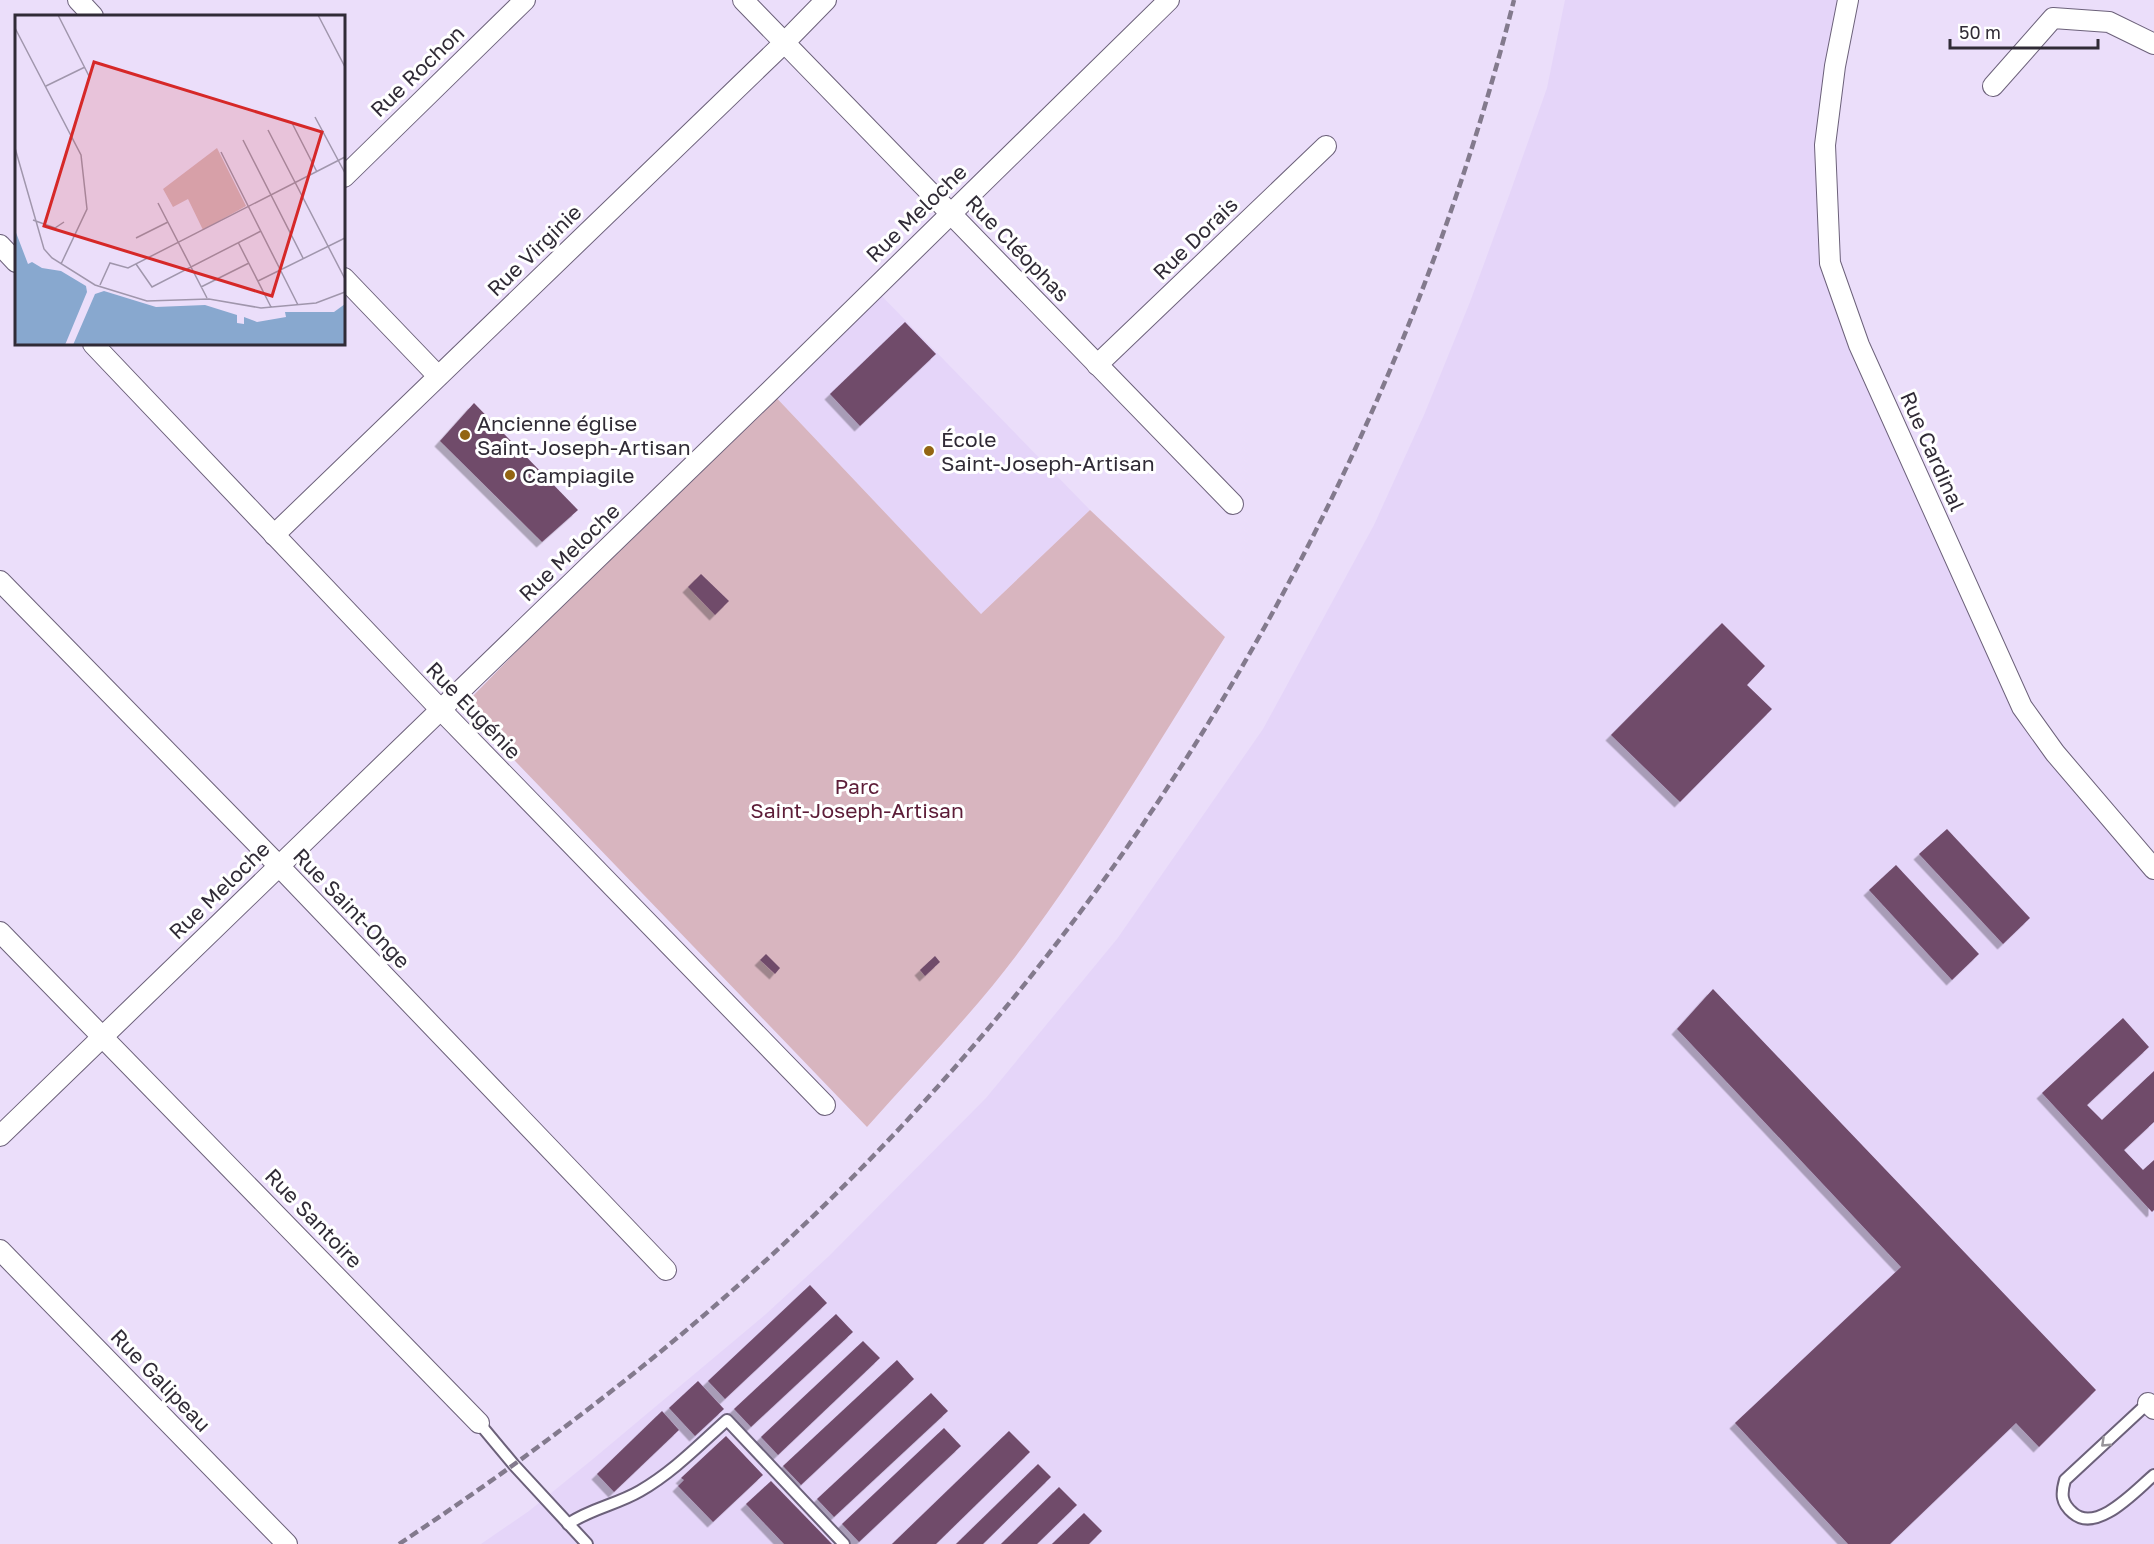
<svg xmlns="http://www.w3.org/2000/svg" width="2154" height="1544" viewBox="0 0 2154 1544" font-family="'Golos Text',sans-serif">
<style>
.built{fill:#e5d5f9}
.green{fill:#d8b5bf}
.building{fill:#704b6b;filter:url(#shadow)}
.lines{fill:none;stroke-linecap:round;stroke-linejoin:round}
.lane-casing{stroke:#6c617a;stroke-width:14}
.street-casing{stroke:#6c617a;stroke-width:22}
.lane{stroke:#fff;stroke-width:10}
.street{stroke:#fff;stroke-width:20}
.rail{stroke:#837a8d;stroke-width:4.5;stroke-dasharray:9 4.5;stroke-linecap:butt}
.oneway{stroke:#98959a}
.poi-dot{fill:#936512;stroke:#fff;stroke-width:2}
.labels{text-anchor:middle;dominant-baseline:central;stroke-width:6;stroke-linejoin:round;paint-order:stroke}
.street-label{font-size:21px;fill:#302b36;stroke:#fff}
.poi-label{font-size:21px;fill:#302b36;stroke:#fff;text-anchor:start}
.park-label{font-size:21px;fill:#5d1d38;stroke:#fff}
.inset-road{fill:none;stroke:#a096ac;stroke-width:1.5}
.view{fill:#d62828;fill-opacity:0.15;stroke:#d62828;stroke-width:3}
.inset-edge{fill:none;stroke:#302b36;stroke-width:3}
</style>
<defs>
<filter id="shadow"><feDropShadow dx="-5.5" dy="5.5" stdDeviation="0" flood-color="#0004"/></filter>
</defs>
<rect width="100%" height="100%" fill="#ebdefa"/>
<g class="built">
<path d="M 1565,0 L 1848,0 L 1835,66 L 1830,263 L 2022,707 L 2154,869 L 2154,1544 L 481,1544 L 529,1511 L 593,1459 L 766,1314 L 829,1256 L 986,1098 L 1117,939 L 1263,729 L 1374,525 L 1424,415 L 1470,302 L 1510,193 L 1547,88 Z"/>
<path d="M 874,288 L 1090,510 L 981,614 L 770,391 Z"/>
</g>
<path class="green" d="M 770,391 L 981,614 L 1090,510 L 1225,637 C 1162,737 1102,838 1032,934 C 983,1003 923,1064 867,1127 L 467,711 L 469,700 Z"/>
<g class="building">
<path d="M 905,322 L 936,354 L 860,426 L 830,394 Z"/>
<path d="M 474,403 L 578,510 L 542,542 L 440,441 Z"/>
<path d="M 701,574 L 729,601 L 715,615 L 688,587 Z"/>
<path d="M 1722,623 L 1765,666 L 1747,685 L 1772,709 L 1680,802 L 1611,735 Z"/>
<path d="M 1947,829 L 2030,918 L 2003,944 L 1919,854 Z"/>
<path d="M 1896,865 L 1979,954 L 1952,980 L 1869,890 Z"/>
<path d="M 766,954 L 780,968 L 775,974 L 760,960 Z"/>
<path d="M 935,956 L 940,962 L 925,976 L 920,970 Z"/>
<path d="M 1713,989 L 2096,1390 L 2039,1447 L 2016,1423 L 1890,1544 L 1848,1544 L 1735,1423 L 1901,1267 L 1677,1029 Z"/>
<path d="M 2123,1018 L 2149,1047 L 2087,1105 L 2102,1120 L 2154,1071 L 2154,1122 L 2124,1150 L 2143,1170 L 2154,1160 L 2154,1210 L 2152,1212 L 2042,1093 Z"/>
<path d="M 810,1285 L 827,1303 L 725,1399 L 708,1381 Z"/>
<path d="M 836,1314 L 853,1332 L 751,1427 L 734,1409 Z"/>
<path d="M 863,1341 L 880,1358 L 778,1455 L 761,1437 Z"/>
<path d="M 897,1360 L 914,1379 L 801,1485 L 783,1466 Z"/>
<path d="M 698,1381 L 724,1409 L 695,1436 L 669,1408 Z"/>
<path d="M 931,1393 L 948,1411 L 834,1517 L 817,1499 Z"/>
<path d="M 662,1411 L 679,1430 L 614,1492 L 597,1474 Z"/>
<path d="M 944,1428 L 961,1446 L 859,1542 L 842,1524 Z"/>
<path d="M 1009,1431 L 1030,1452 L 936,1544 L 892,1544 Z"/>
<path d="M 726,1436 L 763,1475 L 713,1522 L 678,1486 L 684,1480 L 681,1478 Z"/>
<path d="M 1038,1464 L 1051,1477 L 983,1544 L 956,1544 Z"/>
<path d="M 771,1481 L 832,1544 L 784,1544 L 746,1504 Z"/>
<path d="M 1059,1487 L 1077,1505 L 1037,1544 L 1001,1544 Z"/>
<path d="M 1084,1513 L 1102,1531 L 1089,1544 L 1052,1544 Z"/>
</g>
<g class="lines">
<defs>
<g id="lane">
<path d="M 2148,1403 L 2065,1480 C 2061,1494 2061,1503 2073,1513 C 2097,1534 2136,1490 2154,1475"/>
<path d="M 479,1423 L 514,1465 L 587,1544"/>
<path d="M 568,1524 C 592,1508 616,1505 640,1491 C 673,1472 699,1445 727,1420 L 844,1544"/>
</g>
<g id="street">
<path d="M 78,0 L 93,16"/>
<path d="M 743,0 L 1233,504"/>
<path d="M 1848,0 L 1835,66 L 1825,145 L 1830,263 L 1859,345 L 2022,707 L 2055,753 L 2154,869"/>
<path d="M 1993,86 L 2053,18 L 2109,22 L 2154,44"/>
<path d="M 344,177 L 525,0"/>
<path d="M 0,245 L 16,262"/>
<path d="M 344,278 L 438,376"/>
<path d="M 93,344 L 440,709 L 825,1105"/>
<path d="M 1097,365 L 1326,146"/>
<path d="M 274,535 L 784,43 L 826,0"/>
<path d="M 0,581 L 279,866 L 666,1270"/>
<path d="M 0,932 L 479,1423"/>
<path d="M 0,1136 L 770,391 L 1169,0"/>
<path d="M 0,1250 L 287,1544"/>
<path d="M 2148,1403 L 2154,1409"/>
</g>
</defs>
<use href="#lane" class="lane-casing"/>
<use href="#street" class="street-casing"/>
<use href="#lane" class="lane"/>
<use href="#street" class="street"/>
<path class="rail" d="M 399,1544 C 527,1459 649,1367 763,1263 C 1129,930 1393,480 1514,0"/>
</g>
<defs><path id="oneway-chevron" d="M-2-3.5L2.5 0L-2 3.5" fill="none" stroke-width="1.6" stroke-linecap="round" stroke-linejoin="round" transform="scale(1.5)"/></defs>
<use class="oneway" href="#oneway-chevron" transform="translate(2105 1443) rotate(137)"/>
<g class="poi-dot">
<circle cx="465" cy="435" r="6"/>
<circle cx="929" cy="451" r="6"/>
<circle cx="510" cy="475" r="6"/>
</g>
<g class="labels">
<g class="street-label">
<text transform="translate(417 71) rotate(-44)">Rue Rochon</text>
<text transform="translate(916 213) rotate(-44)">Rue Meloche</text>
<text transform="translate(1195 238) rotate(-44)">Rue Dorais</text>
<text transform="translate(1018 248) rotate(46)">Rue Cléophas</text>
<text transform="translate(534 250) rotate(-44)">Rue Virginie</text>
<text transform="translate(1933 451) rotate(66)">Rue Cardinal</text>
<text transform="translate(569 552) rotate(-44)">Rue Meloche</text>
<text transform="translate(474 710) rotate(46)">Rue Eugénie</text>
<text transform="translate(219 890) rotate(-44)">Rue Meloche</text>
<text transform="translate(352 908) rotate(46)">Rue Saint-Onge</text>
<text transform="translate(314 1218) rotate(46)">Rue Santoire</text>
<text transform="translate(161 1380) rotate(46)">Rue Galipeau</text>
</g>
<g class="poi-label">
<text x="477" y="423">Ancienne église<tspan x="477" dy="24">Saint-Joseph-Artisan</tspan></text>
<text x="941" y="439">École<tspan x="941" dy="24">Saint-Joseph-Artisan</tspan></text>
<text x="522" y="475">Campiagile</text>
</g>
<g class="park-label">
<text x="857" y="786">Parc<tspan x="857" dy="24">Saint-Joseph-Artisan</tspan></text>
</g>
</g>
<g transform="translate(15 15)">
<rect width="330" height="330" fill="#ebdefa"/>
<path d="M 202,133 L 231,191 L 188,215 L 173,184 L 158,192 L 148,174 Z" fill="#d8b5bf"/>
<path d="M 0,215 L 13,249 L 17,247 L 27,253 L 46,256 L 71,271 L 72,277 L 50,330 L 3,330 L 0,326 ZM 89,276 L 141,292 L 190,290 L 222,300 L 222,308 L 229,309 L 229,302 L 242,307 L 271,302 L 270,297 L 319,297 L 330,289 L 330,330 L 58,330 L 80,279 Z" fill="#88a8cf"/>
<path class="inset-road" d="M 43,0 L 75,63M 303,0 L 330,52M 0,13 L 66,140 L 72,194 L 46,249M 31,71 L 70,52M 300,102 L 330,158M 277,108 L 302,157M 253,115 L 330,264M 228,125 L 288,243M 0,133 L 29,234 L 37,243 L 80,270 L 132,286 L 194,284 L 246,293 L 301,288 L 330,277M 206,137 L 283,290M 143,188 L 192,283M 18,205 L 40,213 L 49,207M 121,223 L 153,207M 223,227 L 256,292M 121,249 L 137,272 L 246,216M 243,266 L 330,223M 85,270 L 95,248 L 113,253 L 330,142M 186,272 L 234,248"/>
<path class="view" d="M 79,47 L 307,117 L 257,281 L 29,211 Z"/>
<rect width="330" height="330" class="inset-edge"/>
</g>
<path d="M1950 39v9h148v-9" fill="none" stroke="#302b36" stroke-width="3"/>
<text x="1959" y="39" font-size="18" fill="#302b36" stroke="#ffffff" stroke-width="4.5" paint-order="stroke">50 m</text>
</svg>
